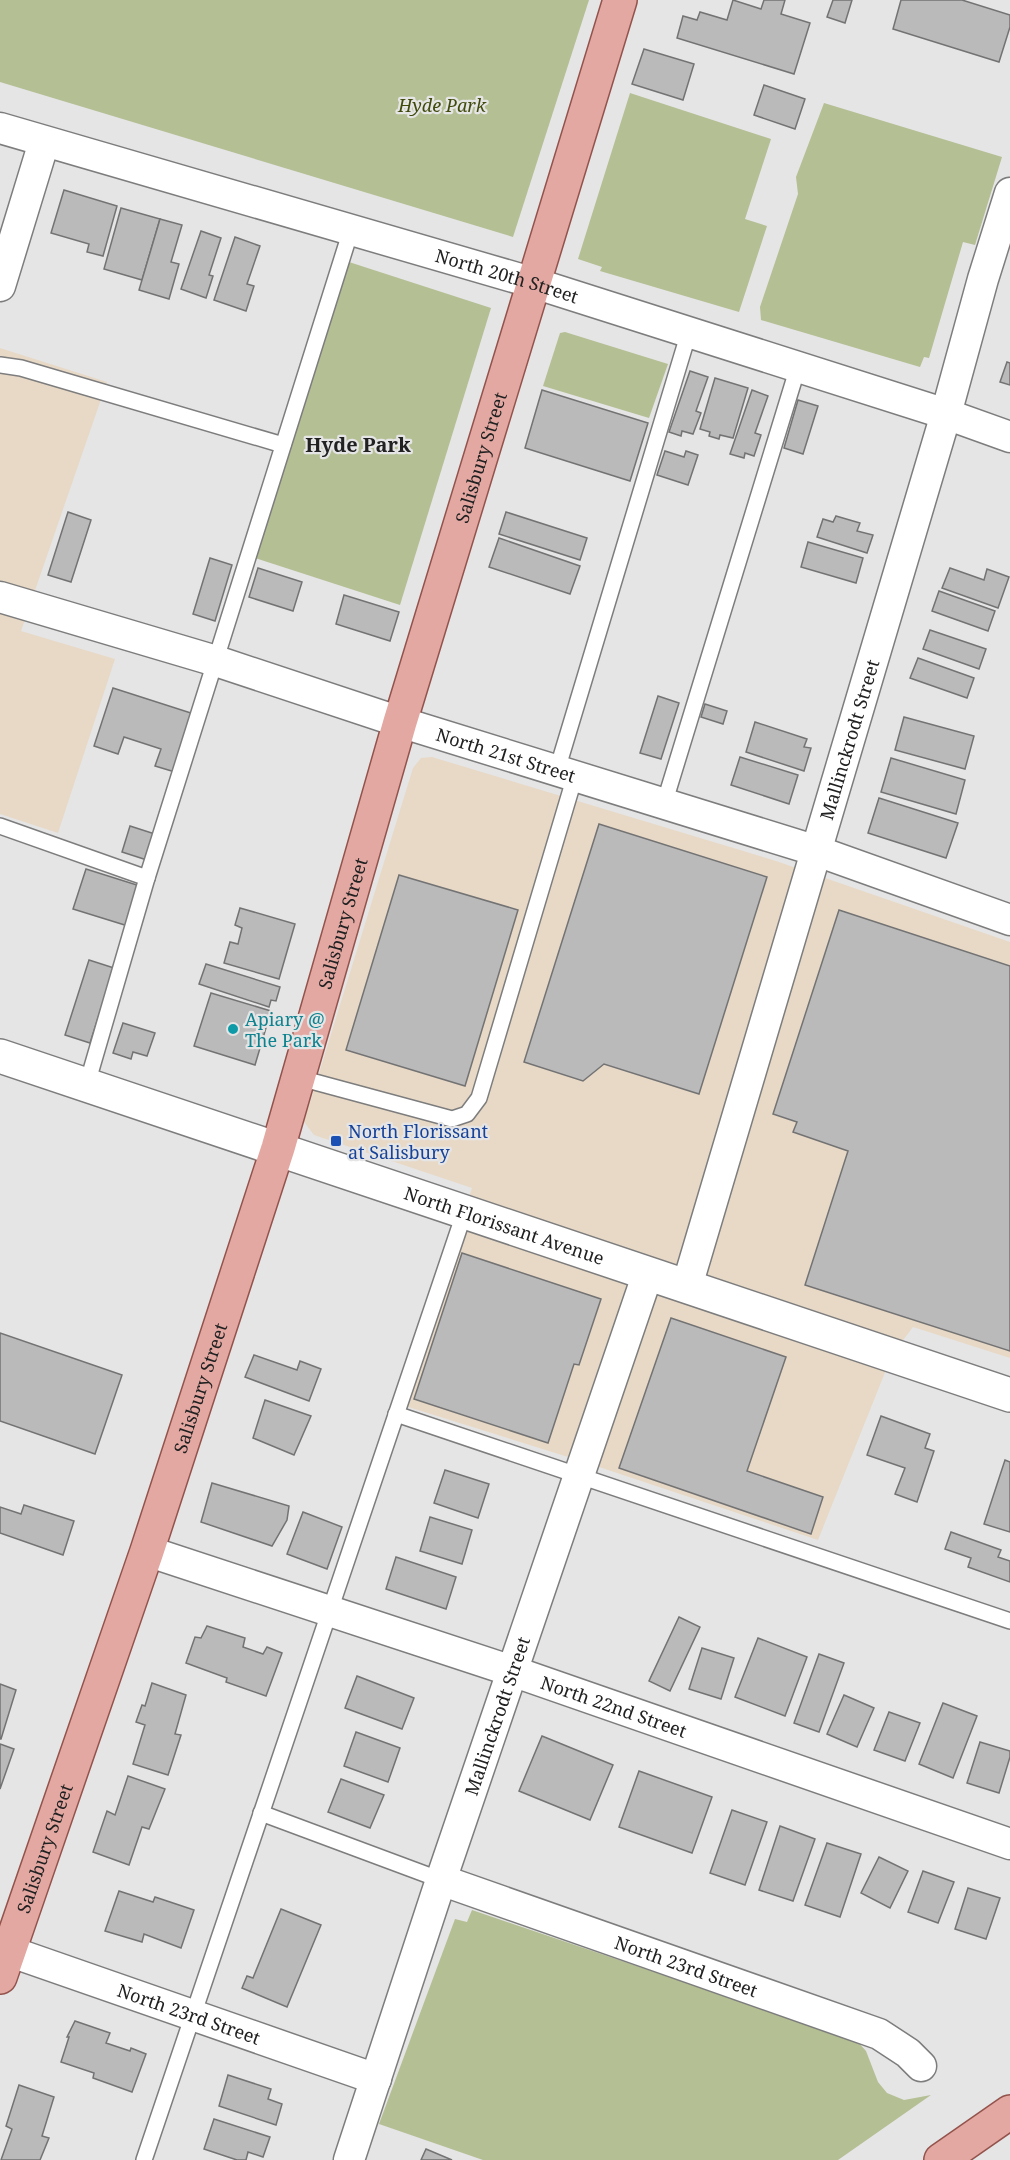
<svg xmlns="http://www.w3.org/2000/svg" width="1010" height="2160" viewBox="0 0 1010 2160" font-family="'Noto Serif',serif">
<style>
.industrial{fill:#e8d9c6}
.green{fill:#b4bf94}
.building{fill:#bababb;stroke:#737374;stroke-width:1.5}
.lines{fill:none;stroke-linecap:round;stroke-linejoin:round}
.lane-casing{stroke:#7d7d7e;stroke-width:18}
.street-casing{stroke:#7d7d7e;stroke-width:33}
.secondary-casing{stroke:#7d7d7e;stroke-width:36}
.primary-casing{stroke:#93534c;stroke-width:36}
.lane{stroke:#fff;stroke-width:15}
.street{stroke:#fff;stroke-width:30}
.secondary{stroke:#fff;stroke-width:33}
.primary{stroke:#e3a8a1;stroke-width:33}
.culture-dot{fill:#0f9aa8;stroke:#e5e5e6;stroke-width:2}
.transit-dot{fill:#1a4fb4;stroke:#e5e5e6;stroke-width:2}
.labels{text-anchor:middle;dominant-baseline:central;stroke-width:4.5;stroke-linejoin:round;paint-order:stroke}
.park-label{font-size:18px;font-style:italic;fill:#404b0b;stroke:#e5e5e6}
.street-label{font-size:18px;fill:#212122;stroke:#e5e5e6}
.culture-label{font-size:18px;fill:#0d838f;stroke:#e5e5e6;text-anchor:start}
.transit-label{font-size:18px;fill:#164399;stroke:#e5e5e6;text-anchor:start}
.neighbourhood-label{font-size:20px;font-weight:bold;fill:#212122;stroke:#e5e5e6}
</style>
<rect width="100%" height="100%" fill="#e5e5e6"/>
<g class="industrial">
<path d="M 0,348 L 107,382 L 21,631 L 115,659 L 58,833 L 0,814 Z"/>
<path d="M 432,757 L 776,861 L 1010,942 L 1010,1358 L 913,1327 L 892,1355 L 818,1540 L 584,1462 L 399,1404 L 472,1188 L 314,1135 L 304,1122 L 413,768 L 421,758 Z"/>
</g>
<g class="green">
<path d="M 0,0 L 589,0 L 513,237 L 0,82 Z"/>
<path d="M 630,93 L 771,139 L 745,219 L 767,226 L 739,312 L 600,271 L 602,267 L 578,259 Z"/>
<path d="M 824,103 L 1002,157 L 975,245 L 963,242 L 929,358 L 924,357 L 920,367 L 761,320 L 760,307 L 798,194 L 796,177 Z"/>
<path d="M 349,262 L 491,308 L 400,605 L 255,558 Z"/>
<path d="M 565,332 L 668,364 L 649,418 L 543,386 L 560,333 Z"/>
<path d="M 472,1910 L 857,2041 L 866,2051 L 878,2082 L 887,2093 L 904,2100 L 931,2095 L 838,2160 L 483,2160 L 379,2124 L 455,1919 L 467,1922 Z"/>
</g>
<g class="building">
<path d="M 733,0 L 761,9 L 764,0 L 785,0 L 781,14 L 810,23 L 794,74 L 677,38 L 683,16 L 697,20 L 700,12 L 727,20 Z"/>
<path d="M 833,0 L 852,0 L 845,23 L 827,17 Z"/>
<path d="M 901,0 L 962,0 L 1010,15 L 1010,27 L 999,62 L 893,29 Z"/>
<path d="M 644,49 L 694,64 L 683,100 L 632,84 Z"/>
<path d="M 764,85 L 805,99 L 795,129 L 754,115 Z"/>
<path d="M 64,190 L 117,206 L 103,256 L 87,252 L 89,244 L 51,233 Z"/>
<path d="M 121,208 L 160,219 L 142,280 L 104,269 Z"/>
<path d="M 160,219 L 182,225 L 171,262 L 179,264 L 169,299 L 139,290 Z"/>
<path d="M 201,231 L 221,238 L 209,275 L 213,276 L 206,298 L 181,289 Z"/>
<path d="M 235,237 L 260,246 L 247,284 L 254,286 L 246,311 L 214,300 Z"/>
<path d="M 1007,362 L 1010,363 L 1010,385 L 1000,382 Z"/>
<path d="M 690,371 L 708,377 L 696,411 L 701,413 L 693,434 L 682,431 L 681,436 L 669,432 Z"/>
<path d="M 715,378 L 748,388 L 733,438 L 720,435 L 719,439 L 709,436 L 710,432 L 700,429 Z"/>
<path d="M 542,390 L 648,423 L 630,481 L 525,448 Z"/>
<path d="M 752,390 L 768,396 L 755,433 L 761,435 L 754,456 L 745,453 L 744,458 L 730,454 Z"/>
<path d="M 798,400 L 818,406 L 803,454 L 784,448 Z"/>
<path d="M 665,451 L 684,457 L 686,451 L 698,455 L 688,485 L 657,475 Z"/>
<path d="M 68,512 L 91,520 L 71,582 L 48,575 Z"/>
<path d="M 506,512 L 587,538 L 580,560 L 499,534 Z"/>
<path d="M 836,516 L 860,523 L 857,531 L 873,535 L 867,553 L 817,537 L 823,519 L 833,522 Z"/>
<path d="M 499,538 L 580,566 L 570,594 L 489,567 Z"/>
<path d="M 808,542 L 863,558 L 856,583 L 801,567 Z"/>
<path d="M 210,558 L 232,565 L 215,621 L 193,614 Z"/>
<path d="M 258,568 L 302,582 L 293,611 L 249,597 Z"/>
<path d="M 950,568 L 984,580 L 987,569 L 1009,577 L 998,608 L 942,588 Z"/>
<path d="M 939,591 L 995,611 L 988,631 L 932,611 Z"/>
<path d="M 344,595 L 399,612 L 390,641 L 336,624 Z"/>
<path d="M 930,630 L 986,649 L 979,669 L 923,649 Z"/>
<path d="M 918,658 L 974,678 L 967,698 L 910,678 Z"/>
<path d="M 113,688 L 194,714 L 175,772 L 155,766 L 161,749 L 124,737 L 118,754 L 94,746 Z"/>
<path d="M 658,696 L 679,703 L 661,759 L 640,753 Z"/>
<path d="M 705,704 L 727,711 L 723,724 L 701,717 Z"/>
<path d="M 904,717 L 974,736 L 965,769 L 895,750 Z"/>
<path d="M 755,722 L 807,739 L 804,747 L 811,748 L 804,771 L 746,752 Z"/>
<path d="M 740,757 L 798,775 L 789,804 L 731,785 Z"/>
<path d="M 891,758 L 965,780 L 956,814 L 881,792 Z"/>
<path d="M 879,798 L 958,823 L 946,858 L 868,833 Z"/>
<path d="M 599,824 L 767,877 L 699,1094 L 604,1064 L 583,1081 L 524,1062 Z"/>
<path d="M 130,826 L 158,835 L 150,861 L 122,852 Z"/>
<path d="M 86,869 L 140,886 L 128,926 L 73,909 Z"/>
<path d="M 399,875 L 518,910 L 465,1086 L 346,1050 Z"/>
<path d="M 240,908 L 295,924 L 279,979 L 224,963 L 230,942 L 238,944 L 242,928 L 235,925 Z"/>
<path d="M 839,910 L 1010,966 L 1010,1351 L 805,1285 L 848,1151 L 793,1132 L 797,1122 L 773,1114 Z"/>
<path d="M 89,960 L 114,968 L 90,1043 L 65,1035 Z"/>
<path d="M 206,964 L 280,987 L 276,1001 L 271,1000 L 269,1007 L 199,984 Z"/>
<path d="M 211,993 L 271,1011 L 255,1065 L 194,1046 Z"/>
<path d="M 123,1023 L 155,1033 L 147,1056 L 133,1052 L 131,1059 L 113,1053 Z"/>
<path d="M 462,1253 L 601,1299 L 579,1365 L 574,1364 L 548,1443 L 414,1399 Z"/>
<path d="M 671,1318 L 786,1357 L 747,1471 L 823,1497 L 811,1534 L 619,1468 Z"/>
<path d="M 0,1333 L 122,1375 L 95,1454 L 0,1421 Z"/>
<path d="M 254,1355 L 297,1370 L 300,1361 L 321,1369 L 309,1401 L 245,1377 Z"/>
<path d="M 265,1400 L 311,1416 L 294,1455 L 253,1438 Z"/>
<path d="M 881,1416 L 930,1434 L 925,1448 L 934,1451 L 917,1502 L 895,1494 L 905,1468 L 867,1455 Z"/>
<path d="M 1005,1460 L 1010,1462 L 1010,1532 L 984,1524 Z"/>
<path d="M 445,1470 L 489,1484 L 478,1518 L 434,1503 Z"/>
<path d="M 212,1483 L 289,1506 L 287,1520 L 272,1546 L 201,1522 Z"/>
<path d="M 24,1505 L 74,1521 L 63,1555 L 0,1533 L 0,1507 L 21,1514 Z"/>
<path d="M 303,1512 L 342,1527 L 327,1569 L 287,1554 Z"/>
<path d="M 430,1517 L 472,1530 L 462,1564 L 420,1551 Z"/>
<path d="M 951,1532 L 1001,1550 L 998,1557 L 1010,1561 L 1010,1582 L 968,1567 L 971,1558 L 945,1549 Z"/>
<path d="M 396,1557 L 456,1577 L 446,1609 L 386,1589 Z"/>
<path d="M 679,1617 L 700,1627 L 670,1691 L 649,1681 Z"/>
<path d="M 207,1626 L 245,1638 L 243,1647 L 263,1654 L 267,1647 L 282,1653 L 266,1696 L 226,1682 L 227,1678 L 186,1663 L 195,1637 L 201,1638 Z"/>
<path d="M 758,1638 L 807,1657 L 785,1716 L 735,1697 Z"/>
<path d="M 702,1648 L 734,1658 L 721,1699 L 689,1689 Z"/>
<path d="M 819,1654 L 844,1663 L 819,1732 L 794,1723 Z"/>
<path d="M 357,1676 L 414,1698 L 402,1729 L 345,1708 Z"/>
<path d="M 152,1683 L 186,1695 L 175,1734 L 181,1735 L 168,1775 L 133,1764 L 145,1725 L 136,1722 L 142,1705 L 145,1706 Z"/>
<path d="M 0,1684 L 16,1690 L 1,1739 L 0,1739 Z"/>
<path d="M 844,1695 L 874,1708 L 857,1747 L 827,1734 Z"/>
<path d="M 943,1703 L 977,1716 L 953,1778 L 919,1764 Z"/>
<path d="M 889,1712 L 920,1723 L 905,1761 L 874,1750 Z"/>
<path d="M 356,1732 L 400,1748 L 388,1782 L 344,1766 Z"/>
<path d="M 542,1736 L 613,1765 L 590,1820 L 519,1791 Z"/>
<path d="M 980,1742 L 1010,1751 L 1010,1757 L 999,1793 L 967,1783 Z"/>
<path d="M 0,1744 L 14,1749 L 0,1789 Z"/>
<path d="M 639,1771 L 712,1797 L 692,1853 L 619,1827 Z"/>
<path d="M 128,1776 L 165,1789 L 149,1829 L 142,1827 L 129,1865 L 93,1852 L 107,1811 L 115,1815 Z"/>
<path d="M 341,1779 L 384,1795 L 370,1828 L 328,1812 Z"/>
<path d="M 732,1810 L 767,1822 L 745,1885 L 710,1873 Z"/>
<path d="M 780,1826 L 815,1839 L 793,1901 L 759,1890 Z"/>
<path d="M 827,1843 L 861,1854 L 840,1917 L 805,1905 Z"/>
<path d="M 879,1857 L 908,1871 L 890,1908 L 861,1893 Z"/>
<path d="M 923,1871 L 954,1882 L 938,1923 L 908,1912 Z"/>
<path d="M 968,1888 L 1000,1898 L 986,1939 L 955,1929 Z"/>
<path d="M 119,1891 L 153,1902 L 155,1897 L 194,1910 L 181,1948 L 144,1934 L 142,1942 L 105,1931 Z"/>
<path d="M 281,1909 L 321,1925 L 287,2007 L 242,1988 L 247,1976 L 253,1978 Z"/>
<path d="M 75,2021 L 110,2033 L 106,2043 L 130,2051 L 131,2048 L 146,2054 L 132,2092 L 93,2078 L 94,2073 L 61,2062 L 69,2037 L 67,2037 Z"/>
<path d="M 228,2075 L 271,2089 L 268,2099 L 282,2104 L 276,2125 L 219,2106 Z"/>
<path d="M 19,2085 L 54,2097 L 42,2136 L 49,2138 L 40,2160 L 1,2160 L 12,2129 L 6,2126 Z"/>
<path d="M 214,2119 L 270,2137 L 263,2157 L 248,2152 L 246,2160 L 237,2160 L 204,2149 Z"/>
<path d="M 426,2149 L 452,2160 L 421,2160 Z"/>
</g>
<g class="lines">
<defs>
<g id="lane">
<path d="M 0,365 L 21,368 L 283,445"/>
<path d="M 557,770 L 689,332"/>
<path d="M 664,804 L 798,367"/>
<path d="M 0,826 L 147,878 L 351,230"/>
<path d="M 300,1078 L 452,1119 L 467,1114 L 479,1098 L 575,776"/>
<path d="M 87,1084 L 147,878"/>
<path d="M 396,1414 L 1010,1621"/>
<path d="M 261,1813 L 441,1880"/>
<path d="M 144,2160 L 465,1211"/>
</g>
<g id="street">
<path id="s1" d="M 0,128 L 534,283 L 946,414 L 1010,437"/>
<path d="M 0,286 L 44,142"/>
<path id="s2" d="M 0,597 L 216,661 L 400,722 L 817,851 L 1010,920"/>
<path id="s3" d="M 687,1286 L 946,414 L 983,279 L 1010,193"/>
<path id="s4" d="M 147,1551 L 512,1671 L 1010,1844"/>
<path id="s5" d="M 441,1880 L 879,2034 L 908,2053 L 921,2066"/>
<path id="s6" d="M 0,1948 L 376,2079"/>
<path id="s7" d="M 349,2160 L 441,1880 L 648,1273"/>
</g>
<g id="secondary">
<path id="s8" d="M 0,1056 L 1010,1395"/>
</g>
<g id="primary">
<path id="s9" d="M 0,1977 L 147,1551 L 278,1148 L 400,722 L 620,0"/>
<path d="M 941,2160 L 1010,2112"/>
</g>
</defs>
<use href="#lane" class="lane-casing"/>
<use href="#street" class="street-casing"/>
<use href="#secondary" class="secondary-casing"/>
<use href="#primary" class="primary-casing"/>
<use href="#lane" class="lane"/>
<use href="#street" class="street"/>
<use href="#secondary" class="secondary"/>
<use href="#primary" class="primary"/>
</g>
<circle class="culture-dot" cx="233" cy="1029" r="6"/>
<rect class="transit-dot" x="330" y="1135" width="12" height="12" rx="3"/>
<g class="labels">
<g class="park-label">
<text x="442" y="105">Hyde Park</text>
</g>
<g class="street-label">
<text stroke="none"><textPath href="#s1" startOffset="528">North 20th Street</textPath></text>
<text stroke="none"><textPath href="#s9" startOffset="1594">Salisbury Street</textPath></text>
<text stroke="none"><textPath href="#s3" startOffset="570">Mallinckrodt Street</textPath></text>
<text stroke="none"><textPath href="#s2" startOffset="530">North 21st Street</textPath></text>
<text stroke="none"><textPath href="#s9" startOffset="1108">Salisbury Street</textPath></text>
<text stroke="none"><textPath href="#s8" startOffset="532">North Florissant Avenue</textPath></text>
<text stroke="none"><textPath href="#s9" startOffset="622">Salisbury Street</textPath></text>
<text stroke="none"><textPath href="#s4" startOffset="492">North 22nd Street</textPath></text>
<text stroke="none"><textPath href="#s7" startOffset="468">Mallinckrodt Street</textPath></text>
<text stroke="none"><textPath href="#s9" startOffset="136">Salisbury Street</textPath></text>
<text stroke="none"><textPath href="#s5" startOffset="260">North 23rd Street</textPath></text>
<text stroke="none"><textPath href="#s6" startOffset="200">North 23rd Street</textPath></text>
</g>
<g class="culture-label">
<text x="245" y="1019">Apiary @<tspan x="245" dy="21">The Park</tspan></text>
</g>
<g class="transit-label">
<text x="348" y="1131">North Florissant<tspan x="348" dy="21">at Salisbury</tspan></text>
</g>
<g class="neighbourhood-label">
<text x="358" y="444">Hyde Park</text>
</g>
</g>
</svg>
